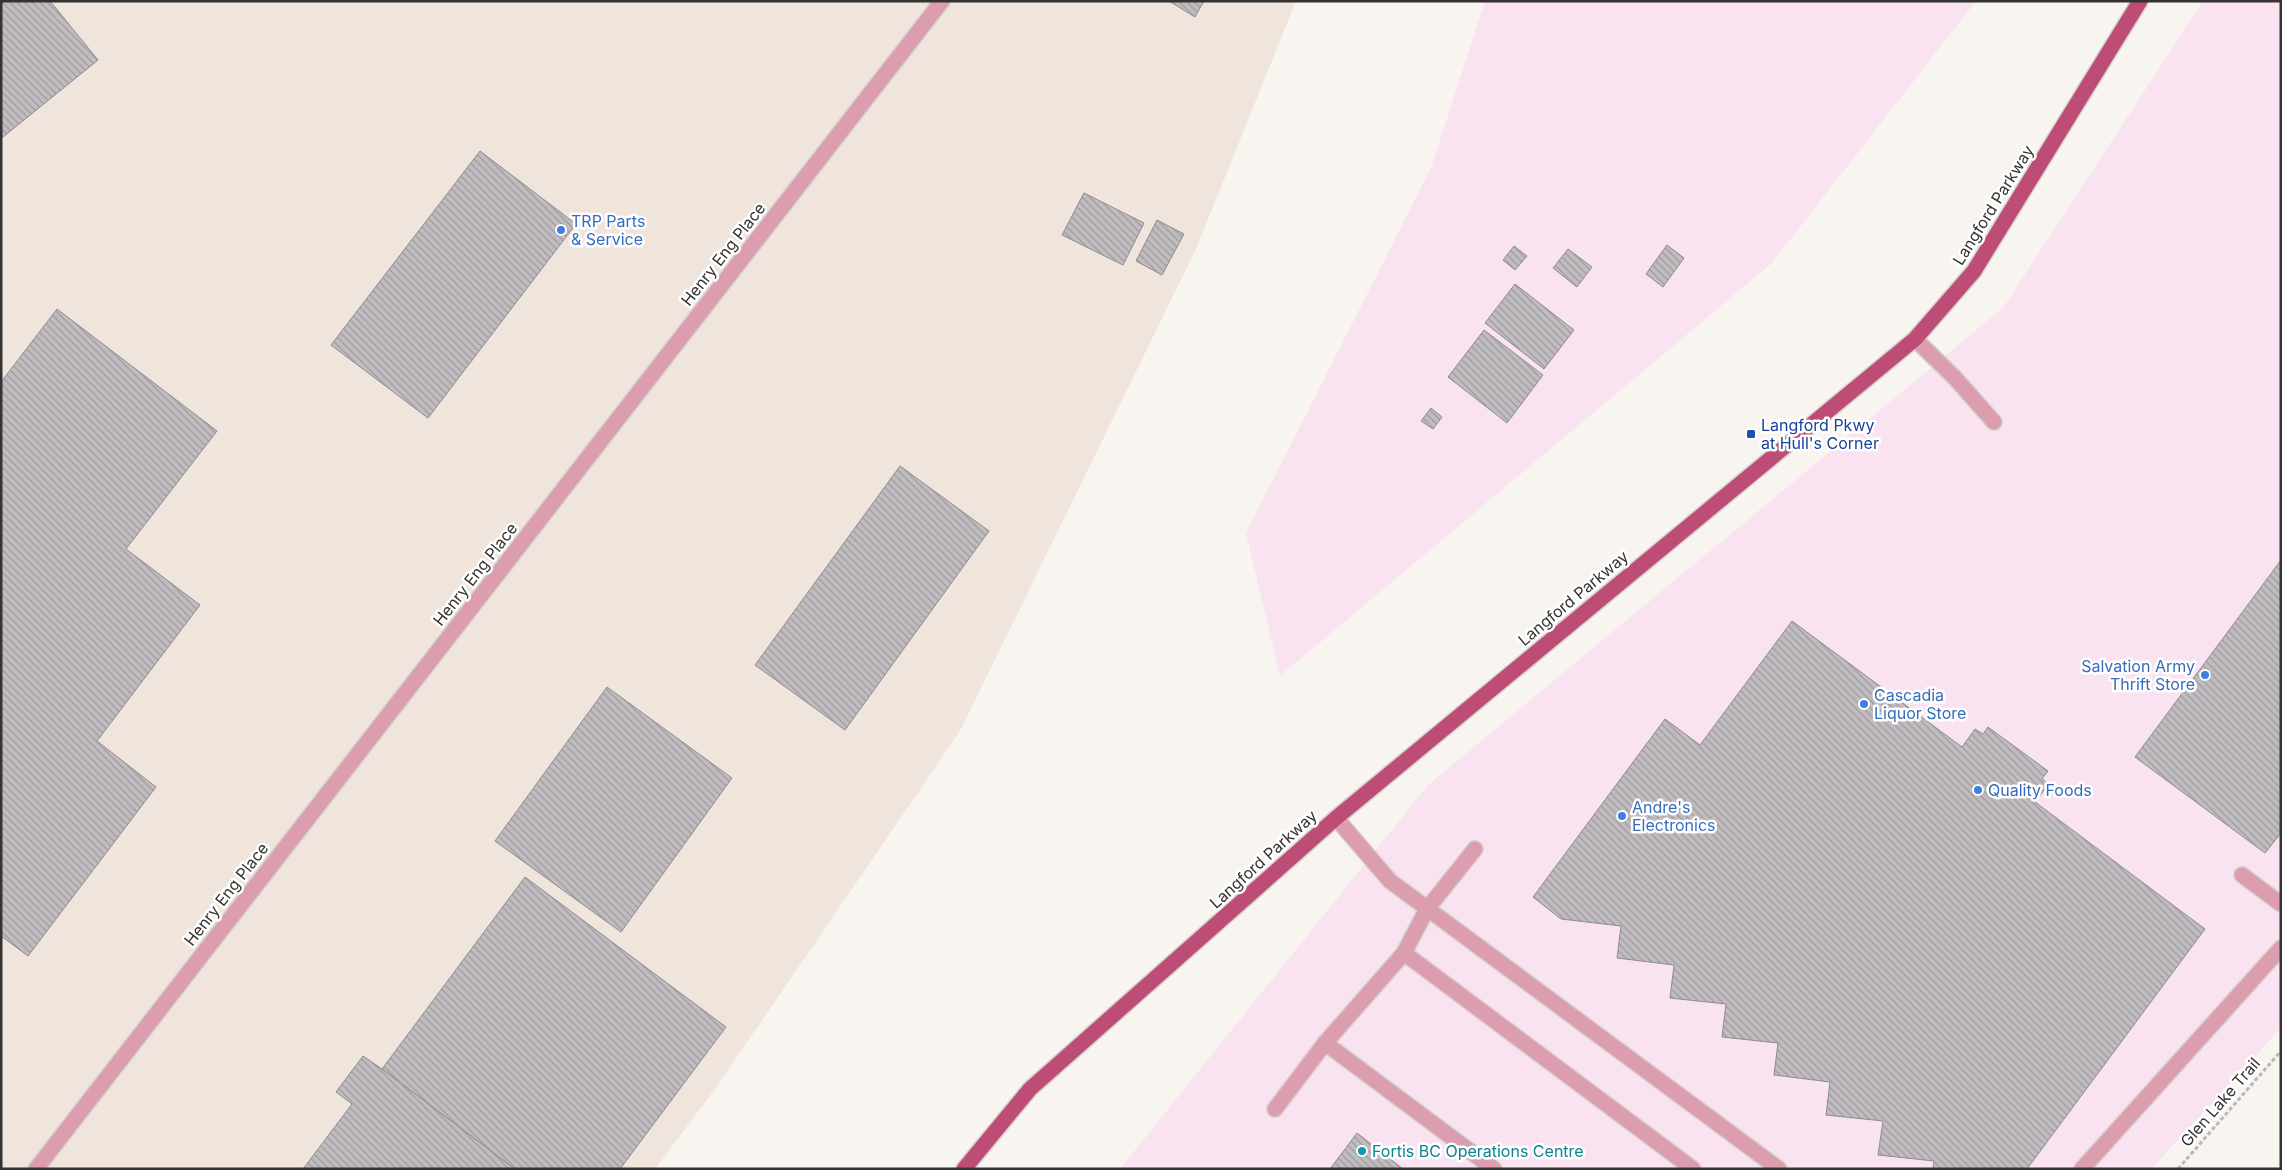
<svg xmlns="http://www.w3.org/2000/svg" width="2282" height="1170" viewBox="0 0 2282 1170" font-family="Inter,sans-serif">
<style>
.commercial{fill:#fae3f1}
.built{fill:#efe5dc}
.building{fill:url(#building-back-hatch);stroke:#8f8b8e}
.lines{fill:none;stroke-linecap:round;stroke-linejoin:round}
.minor-casing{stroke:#d5d1cd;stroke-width:18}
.major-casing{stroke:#d5d1cd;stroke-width:18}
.path{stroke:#bbb8b4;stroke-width:3;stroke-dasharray:4 2.5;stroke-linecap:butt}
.minor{stroke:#dc9daf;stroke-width:15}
.major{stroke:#bd4d76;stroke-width:15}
.shop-dot{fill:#3f7fe0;stroke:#fff;stroke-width:2}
.transit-dot{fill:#1a4fb4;stroke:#fff;stroke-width:2}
.culture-dot{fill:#0f9aa8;stroke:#fff;stroke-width:2}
.labels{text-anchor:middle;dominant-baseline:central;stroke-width:5;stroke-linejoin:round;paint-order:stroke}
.street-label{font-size:16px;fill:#353332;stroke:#fff}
.shop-label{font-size:16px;fill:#366cbe;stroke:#fff;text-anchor:start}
.transit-label{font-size:16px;fill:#164399;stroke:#fff;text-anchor:start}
.culture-label{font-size:16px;fill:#0d838f;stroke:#fff;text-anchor:start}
</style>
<defs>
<pattern id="building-back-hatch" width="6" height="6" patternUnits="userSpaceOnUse" patternTransform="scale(1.25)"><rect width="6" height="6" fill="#c1bcc0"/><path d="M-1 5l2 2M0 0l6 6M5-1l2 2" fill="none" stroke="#9e999d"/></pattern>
</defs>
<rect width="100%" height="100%" fill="#f8f4ef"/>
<g class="commercial">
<path d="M 1485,1 L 1976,1 L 1772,263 L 1280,676 L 1246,533 L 1431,168 Z"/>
<path d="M 2203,1 L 2281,1 L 2281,1028 L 2151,1169 L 1120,1169 L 1428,785 L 2003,308 Z"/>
</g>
<path class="built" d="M 1,1 L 1296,1 L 1196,249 L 960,731 L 715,1089 L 655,1169 L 1,1169 Z"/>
<g class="building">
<path d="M 1,1 L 50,1 L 98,60 L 3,137 L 1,134 Z"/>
<path d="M 1169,1 L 1204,1 L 1195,17 Z"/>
<path d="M 480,151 L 576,224 L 428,418 L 331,345 Z"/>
<path d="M 1084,193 L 1144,223 L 1123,265 L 1062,235 Z"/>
<path d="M 1157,220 L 1184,234 L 1162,275 L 1136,261 Z"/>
<path d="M 1667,245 L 1684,258 L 1663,287 L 1646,274 Z"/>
<path d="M 1514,246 L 1527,256 L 1515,270 L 1503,260 Z"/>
<path d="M 1568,249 L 1592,267 L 1577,287 L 1553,268 Z"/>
<path d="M 1515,284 L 1574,330 L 1544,369 L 1485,323 Z"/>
<path d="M 57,309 L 217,431 L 126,549 L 200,605 L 97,741 L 156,787 L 28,956 L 1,936 L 1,382 Z"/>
<path d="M 1484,330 L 1543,375 L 1507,423 L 1448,377 Z"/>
<path d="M 1431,408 L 1442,417 L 1433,429 L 1421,421 Z"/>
<path d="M 900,466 L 989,531 L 845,730 L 755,665 Z"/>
<path d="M 2281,560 L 2281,833 L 2265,853 L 2135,757 Z"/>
<path d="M 1792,621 L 1962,747 L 1975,729 L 1983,734 L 1988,727 L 2048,771 L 2042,779 L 2049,784 L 2035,802 L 2205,929 L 2027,1169 L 1933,1169 L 1934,1161 L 1878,1155 L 1883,1121 L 1826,1115 L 1830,1082 L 1774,1075 L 1778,1043 L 1722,1037 L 1726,1004 L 1670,998 L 1674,965 L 1617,958 L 1621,926 L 1561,919 L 1533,897 L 1665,719 L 1700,745 Z"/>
<path d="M 607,687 L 732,778 L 621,932 L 495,841 Z"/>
<path d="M 525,877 L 726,1027 L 620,1169 L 515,1169 L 382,1069 Z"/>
<path d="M 363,1056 L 382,1069 L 515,1169 L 303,1169 L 352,1104 L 336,1092 Z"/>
<path d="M 1357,1133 L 1403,1169 L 1330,1169 Z"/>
</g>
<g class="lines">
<defs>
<g id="minor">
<path d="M 1915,339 L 1955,378 L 1994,422"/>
<path d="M 1336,818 L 1390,881 L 1779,1169"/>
<path d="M 2242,875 L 2281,904"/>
<path d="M 1404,953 L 1693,1169"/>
<path d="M 1325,1043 L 1494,1169"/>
<path d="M 1275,1109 L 1325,1043 L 1404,953 L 1427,909 L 1475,849"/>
<path d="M 36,1169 L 942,1"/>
<path d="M 2082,1169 L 2281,948"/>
</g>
<path id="major" d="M 964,1169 L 1030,1089 L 1336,818 L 1915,339 L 1974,271 L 2140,1"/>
</defs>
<use href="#minor" class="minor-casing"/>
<use href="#major" class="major-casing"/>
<path class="path" d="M 2178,1169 L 2281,1051"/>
<use href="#minor" class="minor"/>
<use href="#major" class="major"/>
</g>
<g class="shop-dot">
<circle cx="561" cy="230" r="5"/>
<circle cx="2205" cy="675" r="5"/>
<circle cx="1864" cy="704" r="5"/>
<circle cx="1978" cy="790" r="5"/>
<circle cx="1622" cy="816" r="5"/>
</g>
<rect class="transit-dot" x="1746" y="429" width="10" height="10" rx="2.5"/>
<circle class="culture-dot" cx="1362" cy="1151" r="5"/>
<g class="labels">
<g class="street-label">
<text transform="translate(1993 205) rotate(-58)">Langford Parkway</text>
<text transform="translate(723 254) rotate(-52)">Henry Eng Place</text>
<text transform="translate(475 574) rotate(-52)">Henry Eng Place</text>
<text transform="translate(1573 598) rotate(-40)">Langford Parkway</text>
<text transform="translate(1263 859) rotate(-42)">Langford Parkway</text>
<text transform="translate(226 894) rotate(-52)">Henry Eng Place</text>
<text transform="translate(2220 1102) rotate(-49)">Glen Lake Trail</text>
</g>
<g class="shop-label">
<text x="571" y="221">TRP Parts<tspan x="571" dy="18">&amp; Service</tspan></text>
<text x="2195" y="666" text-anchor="end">Salvation Army<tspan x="2195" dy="18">Thrift Store</tspan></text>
<text x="1874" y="695">Cascadia<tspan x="1874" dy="18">Liquor Store</tspan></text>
<text x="1988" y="790">Quality Foods</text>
<text x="1632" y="807">Andre's<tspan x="1632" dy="18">Electronics</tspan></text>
</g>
<g class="transit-label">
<text x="1761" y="425">Langford Pkwy<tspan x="1761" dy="18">at Hull's Corner</tspan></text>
</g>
<g class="culture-label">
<text x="1372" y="1151">Fortis BC Operations Centre</text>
</g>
</g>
<rect width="2282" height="1170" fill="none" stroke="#353332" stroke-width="5"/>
</svg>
